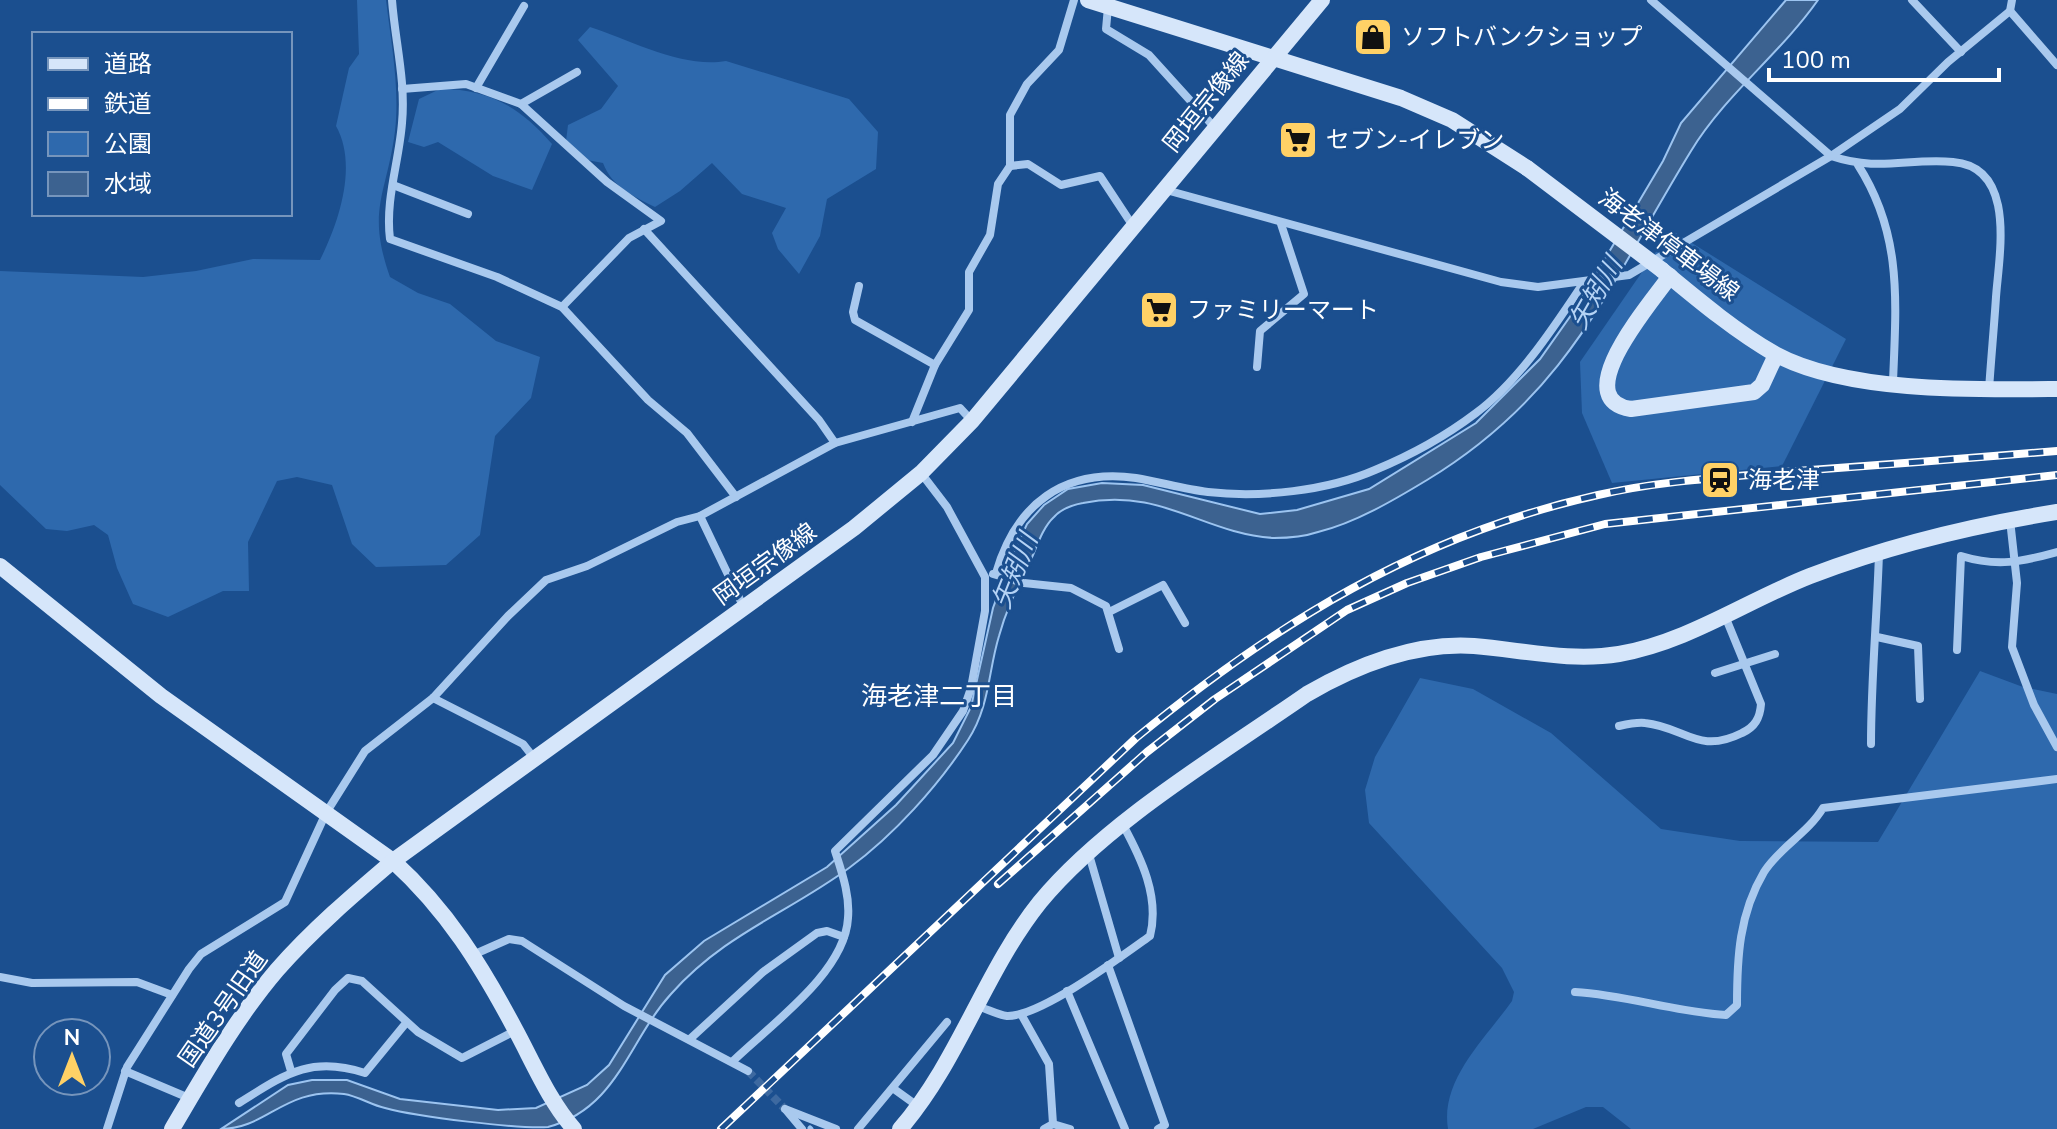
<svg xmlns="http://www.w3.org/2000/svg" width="2057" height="1129" viewBox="0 0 2057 1129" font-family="'Nunito Sans','Noto Sans JP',sans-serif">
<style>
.green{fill:#2e69ad}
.water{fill:#3c6290;stroke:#9cc4f0;stroke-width:2}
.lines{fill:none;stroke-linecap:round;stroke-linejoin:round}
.stream{stroke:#9cc4f0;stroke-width:5}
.street-tunnel{stroke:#3d69a0;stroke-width:8;stroke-dasharray:8 4;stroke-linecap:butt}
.street{stroke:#a9c9ee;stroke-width:8}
.secondary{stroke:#d6e6fa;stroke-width:16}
.rail-casing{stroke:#fff;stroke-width:8}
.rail{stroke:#1b4f8f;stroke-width:5;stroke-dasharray:15;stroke-linecap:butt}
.secondary-bridge{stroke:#d6e6fa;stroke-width:16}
.labels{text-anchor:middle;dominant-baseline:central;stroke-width:6;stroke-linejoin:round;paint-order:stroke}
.poi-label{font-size:24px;fill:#fff;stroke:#1b4f8f;text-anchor:start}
.street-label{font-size:24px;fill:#fff;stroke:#1b4f8f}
.water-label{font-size:26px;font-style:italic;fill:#b5d3f5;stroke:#1b4f8f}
.neighbourhood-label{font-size:26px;fill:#fff;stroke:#1b4f8f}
</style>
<rect width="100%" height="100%" fill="#1b4f8f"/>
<g class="green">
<path d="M 357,0 L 386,0 C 391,42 400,88 395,131 C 387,195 366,209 390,277 L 418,293 L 450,304 L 496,341 L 540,357 L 531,398 L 495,436 L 480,535 L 446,565 L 376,567 L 352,544 L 332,485 L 297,477 L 277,481 L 248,542 L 249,591 L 223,591 L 168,617 L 133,604 L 117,568 L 108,535 L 94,525 L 67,531 L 46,529 L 0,485 L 0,271 L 143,277 L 196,271 L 253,259 L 320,260 C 339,222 358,165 336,126 L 349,68 L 359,54 Z"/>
<path d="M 590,27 C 630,40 684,69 726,61 L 849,99 L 878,132 L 876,169 L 827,199 L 820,236 L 799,274 L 778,249 L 772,233 L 786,208 L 742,194 L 712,163 L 680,191 L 655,207 C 633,196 612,187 603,163 L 587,160 L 566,141 L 568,125 L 601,109 L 618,86 L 578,40 Z"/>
<path d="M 440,89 C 489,89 520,107 552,144 L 532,190 L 493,176 L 438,142 L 424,147 L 408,142 L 419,99 Z"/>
<path d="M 1671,230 L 1846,339 L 1782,466 L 1612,483 L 1582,413 L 1580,362 Z"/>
<path d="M 1980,671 L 2023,687 L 2057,694 L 2057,1129 L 1631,1129 L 1603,1107 L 1586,1107 L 1533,1129 L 1448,1129 C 1440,1080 1485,1039 1512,1001 L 1514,992 L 1502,968 L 1369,823 L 1365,790 L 1375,757 L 1420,678 L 1473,689 L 1551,733 L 1661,829 L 1740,841 L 1878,842 Z"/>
</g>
<path class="water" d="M 1786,0 L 1818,0 C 1780,54 1725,95 1691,151 C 1608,286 1570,393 1427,480 C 1394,500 1355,523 1318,532 C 1306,536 1287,538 1274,538 C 1204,534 1161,487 1083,503 C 1072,505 1061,509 1054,517 C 1044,526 1038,543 1033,555 C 1020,583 1007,606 999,636 C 988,672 990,706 968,740 C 938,786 894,835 849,868 C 788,913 724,934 671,994 C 628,1041 618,1108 548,1127 C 518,1129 418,1117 385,1108 C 371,1105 358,1096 344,1094 C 284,1087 267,1129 221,1129 L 288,1085 L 312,1080 L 347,1080 L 400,1099 L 498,1110 L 536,1108 L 587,1085 L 609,1065 L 665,975 L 704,941 L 827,867 L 896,805 L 953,743 L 971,707 L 993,608 L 1011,559 L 1027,524 L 1044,505 L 1068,489 L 1102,483 L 1143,485 L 1260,514 L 1297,510 L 1369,489 L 1476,423 L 1540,359 L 1574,311 L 1663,161 L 1681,123 Z"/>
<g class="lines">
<path class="stream" d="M 810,1128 L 811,1129"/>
<path class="street-tunnel" d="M 748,1071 L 785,1109"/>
<g class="street">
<path d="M 392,0 C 395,41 406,81 402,123 C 399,162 385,200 390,239 L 497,277 L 562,307 L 648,400 L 687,433 L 736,497"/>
<path d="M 1651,0 L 1831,156 C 1879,172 1907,158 1953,162 C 2017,167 1999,255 1996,297 C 1994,328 1991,359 1989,390"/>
<path d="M 1912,0 L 1961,52"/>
<path d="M 1108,7 L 1106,29 L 1149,55 L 1216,129"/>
<path d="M 2010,11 L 2057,65"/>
<path d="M 476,88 L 524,6"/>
<path d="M 402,89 L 466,84 L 521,104 L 577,72"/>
<path d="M 521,104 L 607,182 L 661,221 L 629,238 L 562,307"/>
<path d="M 1858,165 C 1903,235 1896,303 1893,382"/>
<path d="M 1010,166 L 1028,164 L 1061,185 L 1100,176 L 1133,226"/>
<path d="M 393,185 L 468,214"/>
<path d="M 1166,190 L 1501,282 L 1538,287 L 1629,275 L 1831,156 L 1900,109 L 1948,62 L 2010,11 L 2012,0"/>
<path d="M 644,229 L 819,420 L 835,443"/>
<path d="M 859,286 L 853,312 L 855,320 L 935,365"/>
<path d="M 1257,367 L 1260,331 L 1304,294 L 1281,224"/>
<path d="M 912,422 L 935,365 L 969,310 L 969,272 L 990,235 L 998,184 L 1010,166 L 1010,115 L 1027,84 L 1059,50 L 1074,0"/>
<path d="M 700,516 L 744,608"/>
<path d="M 2010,520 L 2017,583 L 2012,647 L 2034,705 L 2057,747"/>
<path d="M 996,573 C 1016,504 1064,468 1136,478 C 1160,482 1184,489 1208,492 C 1260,498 1327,491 1375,470 C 1409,456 1447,435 1476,413 C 1519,381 1554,327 1584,282"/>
<path d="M 993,574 L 1024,583 L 1071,588 L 1106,606 L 1119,649"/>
<path d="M 1109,612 L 1163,585 L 1185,623"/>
<path d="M 1877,637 L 1918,646 L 1920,699"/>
<path d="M 1957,650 L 1961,556 C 1997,567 2021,562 2057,552"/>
<path d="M 1715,673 L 1775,654"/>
<path d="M 433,698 L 523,744 L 534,758"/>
<path d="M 1619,726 C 1628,724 1637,722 1645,723 C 1685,727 1698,755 1742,733 C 1755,727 1760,718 1761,704 L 1725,616"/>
<path d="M 1871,744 C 1871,680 1877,617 1879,553"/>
<path d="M 1088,851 L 1119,958"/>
<path d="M 475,954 L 509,939 L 522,941 L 624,1006 L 748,1071"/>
<path d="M 1108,965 L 1165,1125 L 1158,1129"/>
<path d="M 0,977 L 32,983 L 137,982 L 172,995"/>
<path d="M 1067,991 L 1125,1129"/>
<path d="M 1575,992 C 1627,995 1675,1012 1726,1015 L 1737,1005 C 1737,958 1739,914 1764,872 C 1779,848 1808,833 1823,808 L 2057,779"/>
<path d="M 977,1006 C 987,1009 998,1015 1007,1016 C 1040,1017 1122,956 1150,936 C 1160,897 1141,858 1123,825"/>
<path d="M 1021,1014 L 1049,1064 L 1053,1124"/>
<path d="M 690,1039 L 763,972 L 817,933 L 827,931 L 844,937"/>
<path d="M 733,1061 C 770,1025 845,973 848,918 C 850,895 842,873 835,851 L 933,755 L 963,711 L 971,688 L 985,611 L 985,577 L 947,507 L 921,473"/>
<path d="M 125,1071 L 189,1098"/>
<path d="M 291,1071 L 286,1054 L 335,990 L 348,978 L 362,981 L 418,1032 L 462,1058 L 515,1031"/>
<path d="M 894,1089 L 919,1107"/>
<path d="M 239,1103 C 284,1075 310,1055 365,1073 L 406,1023"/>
<path d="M 785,1109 L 836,1129"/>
<path d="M 786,1110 L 802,1129"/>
<path d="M 107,1129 L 127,1067 L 189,969 L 201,954 L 285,902 L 326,813 L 365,751 L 433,698 L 508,616 L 546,580 L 587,566 L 677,522 L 700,516 L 835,443 L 960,408 L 972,421"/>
<path d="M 858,1129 L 947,1022"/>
<path d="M 1044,1129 L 1053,1124 L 1070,1129"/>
</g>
<g class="secondary">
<path d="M 1088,0 L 1401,98 L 1452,120 L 1527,168"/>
<path d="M 1662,270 C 1697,299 1735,331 1775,354 C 1847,393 1976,390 2057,389"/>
<path d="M 1670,276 C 1653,301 1566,399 1631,409 L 1754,392 L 1762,385 L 1776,355"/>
<path d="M 0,566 L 161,696 L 393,861 C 447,910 481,965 515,1029 C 533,1062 549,1101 574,1129"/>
<path d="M 172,1129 C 204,1075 236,1018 277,970 C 312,930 353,895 393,861 L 854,528 L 921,473 L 972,421 L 1322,0"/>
<path d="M 900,1129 C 959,1061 984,972 1040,902 C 1106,822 1221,754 1307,694 C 1357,665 1415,642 1474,646 C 1523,650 1570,662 1619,654 C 1688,642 1746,601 1810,576 C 1888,546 1975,525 2057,512"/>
</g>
<defs>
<g id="rail">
<path d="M 998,884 L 1147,752 L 1215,699 L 1347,610 L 1407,583 L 1481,557 L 1605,524 L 2057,475"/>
<path d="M 721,1129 L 1136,738 C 1276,623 1419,535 1598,495 C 1663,480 1731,477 1797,471 C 1884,465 1970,458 2057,451"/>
</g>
</defs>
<use href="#rail" class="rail-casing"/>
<use href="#rail" class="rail"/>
<path class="secondary-bridge" d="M 1527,168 L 1662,270"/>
</g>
<defs>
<symbol id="shop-square" viewBox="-11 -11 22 22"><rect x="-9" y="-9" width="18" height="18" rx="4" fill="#ffd166" stroke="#1b4f8f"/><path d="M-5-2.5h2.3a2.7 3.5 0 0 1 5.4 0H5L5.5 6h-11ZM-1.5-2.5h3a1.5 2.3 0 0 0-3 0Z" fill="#111"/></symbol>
<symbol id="supermarket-square" viewBox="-11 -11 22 22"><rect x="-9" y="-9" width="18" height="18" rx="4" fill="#ffd166" stroke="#1b4f8f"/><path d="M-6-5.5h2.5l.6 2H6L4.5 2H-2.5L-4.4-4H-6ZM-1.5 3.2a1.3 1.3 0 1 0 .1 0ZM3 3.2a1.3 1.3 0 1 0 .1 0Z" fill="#111"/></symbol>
<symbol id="station-square" viewBox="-11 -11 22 22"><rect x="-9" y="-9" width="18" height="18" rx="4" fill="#ffd166" stroke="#1b4f8f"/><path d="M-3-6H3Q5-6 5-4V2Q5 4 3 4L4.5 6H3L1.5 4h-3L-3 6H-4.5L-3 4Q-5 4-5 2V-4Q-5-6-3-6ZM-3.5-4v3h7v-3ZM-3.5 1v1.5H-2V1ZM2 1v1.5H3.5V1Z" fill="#111"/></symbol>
</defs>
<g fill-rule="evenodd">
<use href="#shop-square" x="1351" y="15" width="44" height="44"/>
<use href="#supermarket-square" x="1276" y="118" width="44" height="44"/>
<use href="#supermarket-square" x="1137" y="288" width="44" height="44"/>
<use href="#station-square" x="1698" y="458" width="44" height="44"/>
</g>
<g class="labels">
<g class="poi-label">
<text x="1401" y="37">ソフトバンクショップ</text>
<text x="1326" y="140">セブン-イレブン</text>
<text x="1187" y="310">ファミリーマート</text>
<text x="1748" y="480">海老津</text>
</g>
<g class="street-label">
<text transform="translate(1206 102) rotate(-51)">岡垣宗像線</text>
<text transform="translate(1669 245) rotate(37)">海老津停車場線</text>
<text transform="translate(765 564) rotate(-36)">岡垣宗像線</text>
<text transform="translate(223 1009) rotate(-55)">国道3号旧道</text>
</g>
<g class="water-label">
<text transform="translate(1596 293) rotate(-60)">矢矧川</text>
<text transform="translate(1015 571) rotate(-68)">矢矧川</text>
</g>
<g class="neighbourhood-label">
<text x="939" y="696">海老津二丁目</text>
</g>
</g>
<rect x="32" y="32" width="260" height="184" fill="#1b4f8f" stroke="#7695bc" stroke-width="2"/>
<rect x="48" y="58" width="40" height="12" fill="#d6e6fa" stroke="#7695bc" stroke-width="2"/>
<text x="104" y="72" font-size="24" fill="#ffffff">道路</text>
<rect x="48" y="98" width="40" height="12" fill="#ffffff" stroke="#7695bc" stroke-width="2"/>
<text x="104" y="112" font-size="24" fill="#ffffff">鉄道</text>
<rect x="48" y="132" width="40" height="24" fill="#2e69ad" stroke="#7695bc" stroke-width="2"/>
<text x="104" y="152" font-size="24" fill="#ffffff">公園</text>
<rect x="48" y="172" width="40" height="24" fill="#3c6290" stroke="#7695bc" stroke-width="2"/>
<text x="104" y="192" font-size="24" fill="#ffffff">水域</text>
<g transform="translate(72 1057)"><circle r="38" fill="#1b4f8f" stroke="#7695bc" stroke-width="2"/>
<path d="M0-6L14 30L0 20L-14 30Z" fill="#ffd166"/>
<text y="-12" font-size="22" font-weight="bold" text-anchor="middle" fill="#ffffff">N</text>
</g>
<path d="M1769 68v12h230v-12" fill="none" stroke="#ffffff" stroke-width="4"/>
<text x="1781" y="68" font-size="24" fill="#ffffff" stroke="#1b4f8f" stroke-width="6" paint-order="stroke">100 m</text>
</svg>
